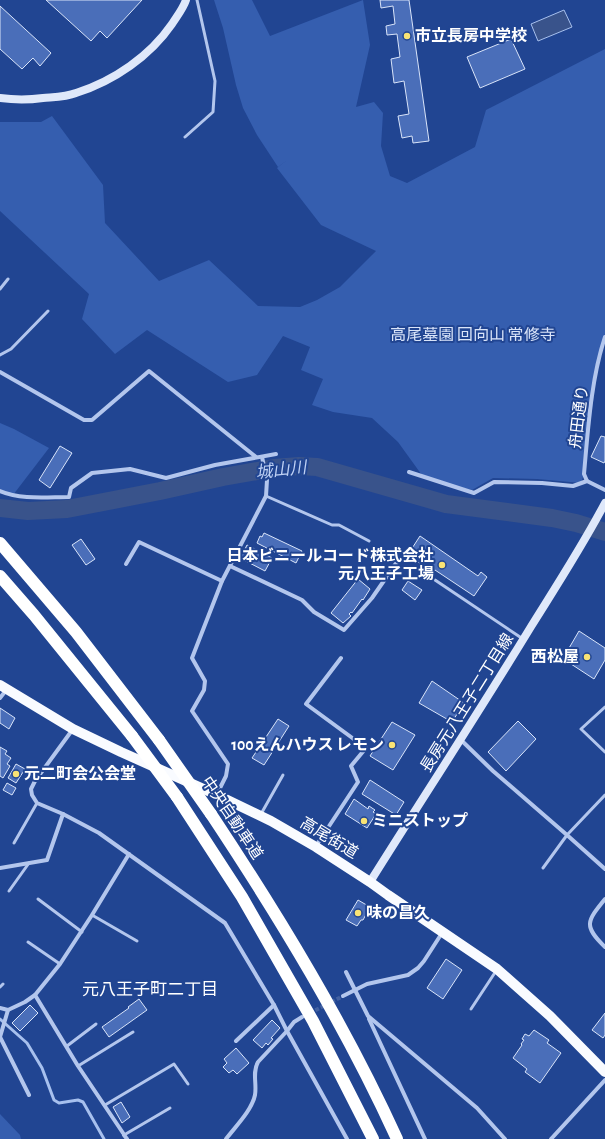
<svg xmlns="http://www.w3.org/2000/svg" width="605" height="1139" viewBox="0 0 605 1139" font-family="'Alegreya Sans','Noto Sans JP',sans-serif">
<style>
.green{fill:#355eaf}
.water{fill:#39538b;stroke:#a7c0ee}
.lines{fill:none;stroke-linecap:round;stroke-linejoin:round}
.stream{stroke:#a7c0ee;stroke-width:3}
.river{stroke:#39538b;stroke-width:18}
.building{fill:#4a6eb9;stroke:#d9e4f9}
.street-tunnel{stroke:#4261a2;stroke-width:4;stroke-dasharray:4 2;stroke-linecap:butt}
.lane{stroke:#b3c6ed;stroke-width:3}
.street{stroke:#b3c6ed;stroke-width:4}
.secondary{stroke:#dfe8fa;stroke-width:8}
.primary{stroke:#f9fbff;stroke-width:10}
.highway{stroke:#fff;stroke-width:12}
.highway-bridge{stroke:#fff;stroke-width:12}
.poi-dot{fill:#f9e375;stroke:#214592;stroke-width:1.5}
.labels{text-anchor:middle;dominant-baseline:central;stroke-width:4;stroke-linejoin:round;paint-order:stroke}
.poi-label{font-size:16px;font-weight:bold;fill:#fff;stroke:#214592;text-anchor:start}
.park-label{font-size:16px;fill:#d9e4f9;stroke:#214592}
.street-label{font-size:16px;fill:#fff;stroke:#214592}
.water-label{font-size:17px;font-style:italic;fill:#bfd1f4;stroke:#214592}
.neighbourhood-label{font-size:17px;fill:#fff;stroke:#214592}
</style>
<rect width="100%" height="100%" fill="#214592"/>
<g class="green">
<path d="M 214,0 L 252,0 L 270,36 L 363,0 L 370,45 L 356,107 L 374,102 L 383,113 L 381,146 L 390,176 L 407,183 L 475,147 L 486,110 L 605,49 L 605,337 L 598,362 L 584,474 L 581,483 L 537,479 L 493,478 L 472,490 L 424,478 L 398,442 L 372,418 L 333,412 L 312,405 L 323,379 L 301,370 L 310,347 L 283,336 L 257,375 L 228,382 L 147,330 L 115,354 L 82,319 L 89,294 L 0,211 L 0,122 L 41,122 L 52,116 L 103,185 L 105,223 L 159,281 L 209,260 L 258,306 L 300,307 L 317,300 L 340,287 L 376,251 L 321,225 L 277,168 L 287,160 L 278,167 L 257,135 L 243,108 L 236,85 L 223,28 Z"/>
<path d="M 0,423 L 14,429 L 49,448 L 13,495 L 0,491 Z"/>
<path d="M 0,1114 L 20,1135 L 21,1139 L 0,1139 Z"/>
</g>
<path class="water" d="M 564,10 L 572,27 L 538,41 L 531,24 Z"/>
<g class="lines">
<path class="stream" d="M 0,1019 L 27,1043 L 42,1068 L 54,1100 L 59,1103 L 78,1100 L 83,1102 L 104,1139"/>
<path class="river" d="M 0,508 L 28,511 L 67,509 L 160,491 L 223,477 L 274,468 L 299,466 L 317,467 L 446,504 L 552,518 L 576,523 L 605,532"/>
</g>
<g class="building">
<path d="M 46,0 L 142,0 L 107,38 L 100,31 L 91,41 Z"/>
<path d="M 380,0 L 409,0 L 429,141 L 413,143 L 412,136 L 402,138 L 398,116 L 409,114 L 404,81 L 394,83 L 391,59 L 400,57 L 397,34 L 387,35 L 386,26 L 395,24 L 393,6 L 381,8 Z"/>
<path d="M 0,6 L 51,53 L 40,66 L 33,58 L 22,69 L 0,49 Z"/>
<path d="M 511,39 L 525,69 L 480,88 L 467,57 Z"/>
<path d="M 601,436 L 605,437 L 605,461 L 604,463 L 591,457 Z"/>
<path d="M 60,446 L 72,453 L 50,488 L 39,480 Z"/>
<path d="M 264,533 L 302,551 L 296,563 L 257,543 L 260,536 L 262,537 Z"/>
<path d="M 420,536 L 478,576 L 481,572 L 487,577 L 474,596 L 435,570 L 433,573 L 415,560 L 416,558 L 409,553 Z"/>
<path d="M 81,539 L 95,559 L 86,565 L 72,545 Z"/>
<path d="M 247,545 L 272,558 L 265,571 L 238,557 L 242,550 L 244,551 Z"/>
<path d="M 358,579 L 370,589 L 363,600 L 362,599 L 352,613 L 351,612 L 349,614 L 351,616 L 343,623 L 331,613 Z"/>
<path d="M 408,581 L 422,590 L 415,600 L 402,590 Z"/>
<path d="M 579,631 L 605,648 L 605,660 L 594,679 L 571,664 L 573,660 L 565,655 Z"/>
<path d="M 432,681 L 464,703 L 452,722 L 419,703 Z"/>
<path d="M 0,708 L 15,718 L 9,729 L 0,723 Z"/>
<path d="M 278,719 L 289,726 L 264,765 L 252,758 Z"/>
<path d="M 518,721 L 536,739 L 506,771 L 488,752 Z"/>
<path d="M 392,722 L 415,735 L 393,770 L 370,756 Z"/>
<path d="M 0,747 L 7,751 L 5,754 L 11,758 L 7,764 L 10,766 L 3,778 L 0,776 Z"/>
<path d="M 16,764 L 25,769 L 16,783 L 8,778 Z"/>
<path d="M 370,780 L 404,802 L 396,815 L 362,794 Z"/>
<path d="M 7,783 L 16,788 L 12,795 L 3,790 Z"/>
<path d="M 354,799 L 368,809 L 369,806 L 375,810 L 373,812 L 376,814 L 367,828 L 345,814 Z"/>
<path d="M 358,900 L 370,907 L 363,920 L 361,920 L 357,926 L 346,920 Z"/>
<path d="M 446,959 L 462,970 L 443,999 L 427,988 Z"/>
<path d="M 139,999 L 147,1010 L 109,1037 L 102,1027 L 129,1008 L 128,1007 Z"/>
<path d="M 30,1005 L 38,1013 L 20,1031 L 12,1023 Z"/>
<path d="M 605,1013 L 605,1035 L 603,1038 L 592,1030 Z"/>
<path d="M 272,1020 L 280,1028 L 271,1038 L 273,1039 L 268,1045 L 266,1043 L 262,1048 L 253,1040 Z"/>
<path d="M 534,1030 L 549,1040 L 547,1043 L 561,1053 L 540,1083 L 525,1072 L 527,1069 L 513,1058 L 522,1045 L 521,1044 L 524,1040 L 522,1039 L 525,1034 L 529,1036 Z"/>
<path d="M 236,1048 L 249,1063 L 237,1074 L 233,1070 L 229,1073 L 223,1067 L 227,1063 L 224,1059 Z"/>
<path d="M 121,1102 L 130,1117 L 122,1123 L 113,1107 Z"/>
</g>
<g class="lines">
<path class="street-tunnel" d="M 310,1013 L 343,996"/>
<g class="lane">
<path d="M 185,137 L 213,112 L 215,81 L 197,0"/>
<path d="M 0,289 L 8,279"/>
<path d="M 0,355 L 11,349 L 48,311"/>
<path d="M 266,496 L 332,525 L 339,525 L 369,541"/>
<path d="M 435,580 L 523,639"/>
<path d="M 605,707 L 581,729 L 605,752"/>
<path d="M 261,814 L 283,775"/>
<path d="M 14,843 L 37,803"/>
<path d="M 543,868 L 567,835 L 605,795"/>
<path d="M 9,891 L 29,863"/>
<path d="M 38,899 L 82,932"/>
<path d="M 92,915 L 137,941"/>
<path d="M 28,942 L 60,964"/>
<path d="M 0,987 L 3,984"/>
<path d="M 471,1009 L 496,971"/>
<path d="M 67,1046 L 96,1024"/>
<path d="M 78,1066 L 133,1032"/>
<path d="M 105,1105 L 174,1064 L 188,1084"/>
<path d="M 123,1133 L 124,1135 L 170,1108"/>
</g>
<g class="street">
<path d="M 605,337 C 591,379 588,430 584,474 L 587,481 L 605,490"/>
<path d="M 0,372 L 84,420 L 92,420 L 149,371 L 256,457"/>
<path d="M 409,472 L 474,493 L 494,482 L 542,483 L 573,486 L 587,481"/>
<path d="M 0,491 C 21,500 46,497 69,497 L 71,488 L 92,473 L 130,469 L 166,478 L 215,465 L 276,454"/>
<path d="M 126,564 L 139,542 L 222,581"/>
<path d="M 230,566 L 302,600 L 314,612 L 344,630 L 372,598 L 399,559"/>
<path d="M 0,698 L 7,689"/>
<path d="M 73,729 L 35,781 L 31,789 L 32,795 L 37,803 L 63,814 L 99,833 L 225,923 L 274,1005 L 287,1031 L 347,1139"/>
<path d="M 461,740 L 493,771 L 567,835 L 605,869"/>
<path d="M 217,794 L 226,776 L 228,764 L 192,711 L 204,690 L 205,681 L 192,658 L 222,581 L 266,496 L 267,480 L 262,457"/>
<path d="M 316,846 L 358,782 L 351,766 L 366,748 L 306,704 L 341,658"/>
<path d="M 0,868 L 47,860 L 63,814"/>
<path d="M 605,899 C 587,921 583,926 605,947"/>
<path d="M 346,972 L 368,1016 L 477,1108 L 505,1139"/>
<path d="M 35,995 L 78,1066 L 123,1133"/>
<path d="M 343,996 L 367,984 L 408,975 L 418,968 L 424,961 L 442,933"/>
<path d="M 0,1008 L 8,1010 L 25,1002 L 35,995 L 60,964 L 92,915 L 129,854"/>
<path d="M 8,1010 L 0,1037 L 29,1095"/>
<path d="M 369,1019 L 425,1139"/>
<path d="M 236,1041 L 274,1005"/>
<path d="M 124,1135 L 127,1139"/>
<path d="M 226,1139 C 236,1126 252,1110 255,1095 C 257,1083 252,1073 258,1062 L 287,1031 L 294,1022 L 302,1017"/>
<path d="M 551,1139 L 605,1080"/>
</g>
<g class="secondary">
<path d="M 0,98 C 14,100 29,100 43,98 C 54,97 66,97 76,93 C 114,81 150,56 172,24 C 177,16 183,9 186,0"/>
<path d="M 370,882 C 424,796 479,712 532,625 C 557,585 583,545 605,503"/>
</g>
<path class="primary" d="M 0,685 L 73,729 L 121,752 L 217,795 L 271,821 L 316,847 L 370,882 L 388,895 L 497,969 L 550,1016 L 605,1072"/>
<g class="highway">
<path d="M 0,543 L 76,632 L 159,740"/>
<path d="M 0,576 L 34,615 L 132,736"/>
<path d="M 177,797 L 242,897 L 313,1021 L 373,1139"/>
<path d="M 211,814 C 280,918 345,1025 397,1139"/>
</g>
<g class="highway-bridge">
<path d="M 132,736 L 177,797"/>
<path d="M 159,740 L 211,814"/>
</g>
</g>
<g class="poi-dot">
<circle cx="407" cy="36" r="4"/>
<circle cx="442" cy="565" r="4"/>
<circle cx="587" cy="657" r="4"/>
<circle cx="392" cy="745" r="4"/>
<circle cx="16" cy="774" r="4"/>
<circle cx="364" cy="821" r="4"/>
<circle cx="358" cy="913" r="4"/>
</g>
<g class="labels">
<g class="poi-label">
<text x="415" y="36">市立長房中学校</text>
<text x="434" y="556" text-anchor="end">日本ビニールコード株式会社<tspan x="434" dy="18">元八王子工場</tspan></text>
<text x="579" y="657" text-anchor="end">西松屋</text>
<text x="384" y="745" text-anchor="end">100えんハウス レモン</text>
<text x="24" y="774">元二町会公会堂</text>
<text x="372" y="821">ミニストップ</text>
<text x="366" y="913">味の昌久</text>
</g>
<g class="park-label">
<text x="473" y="335">高尾墓園 回向山 常修寺</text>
</g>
<g class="street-label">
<text transform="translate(579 417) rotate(-83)">舟田通り</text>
<text transform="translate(467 703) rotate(-58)">長房元八王子二丁目線</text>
<text transform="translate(232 818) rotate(56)">中央自動車道</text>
<text transform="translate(329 838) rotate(31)">高尾街道</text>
</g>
<g class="water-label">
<text transform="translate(281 470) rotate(-6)">城山川</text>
</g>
<g class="neighbourhood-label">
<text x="150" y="989">元八王子町二丁目</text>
</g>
</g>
</svg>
